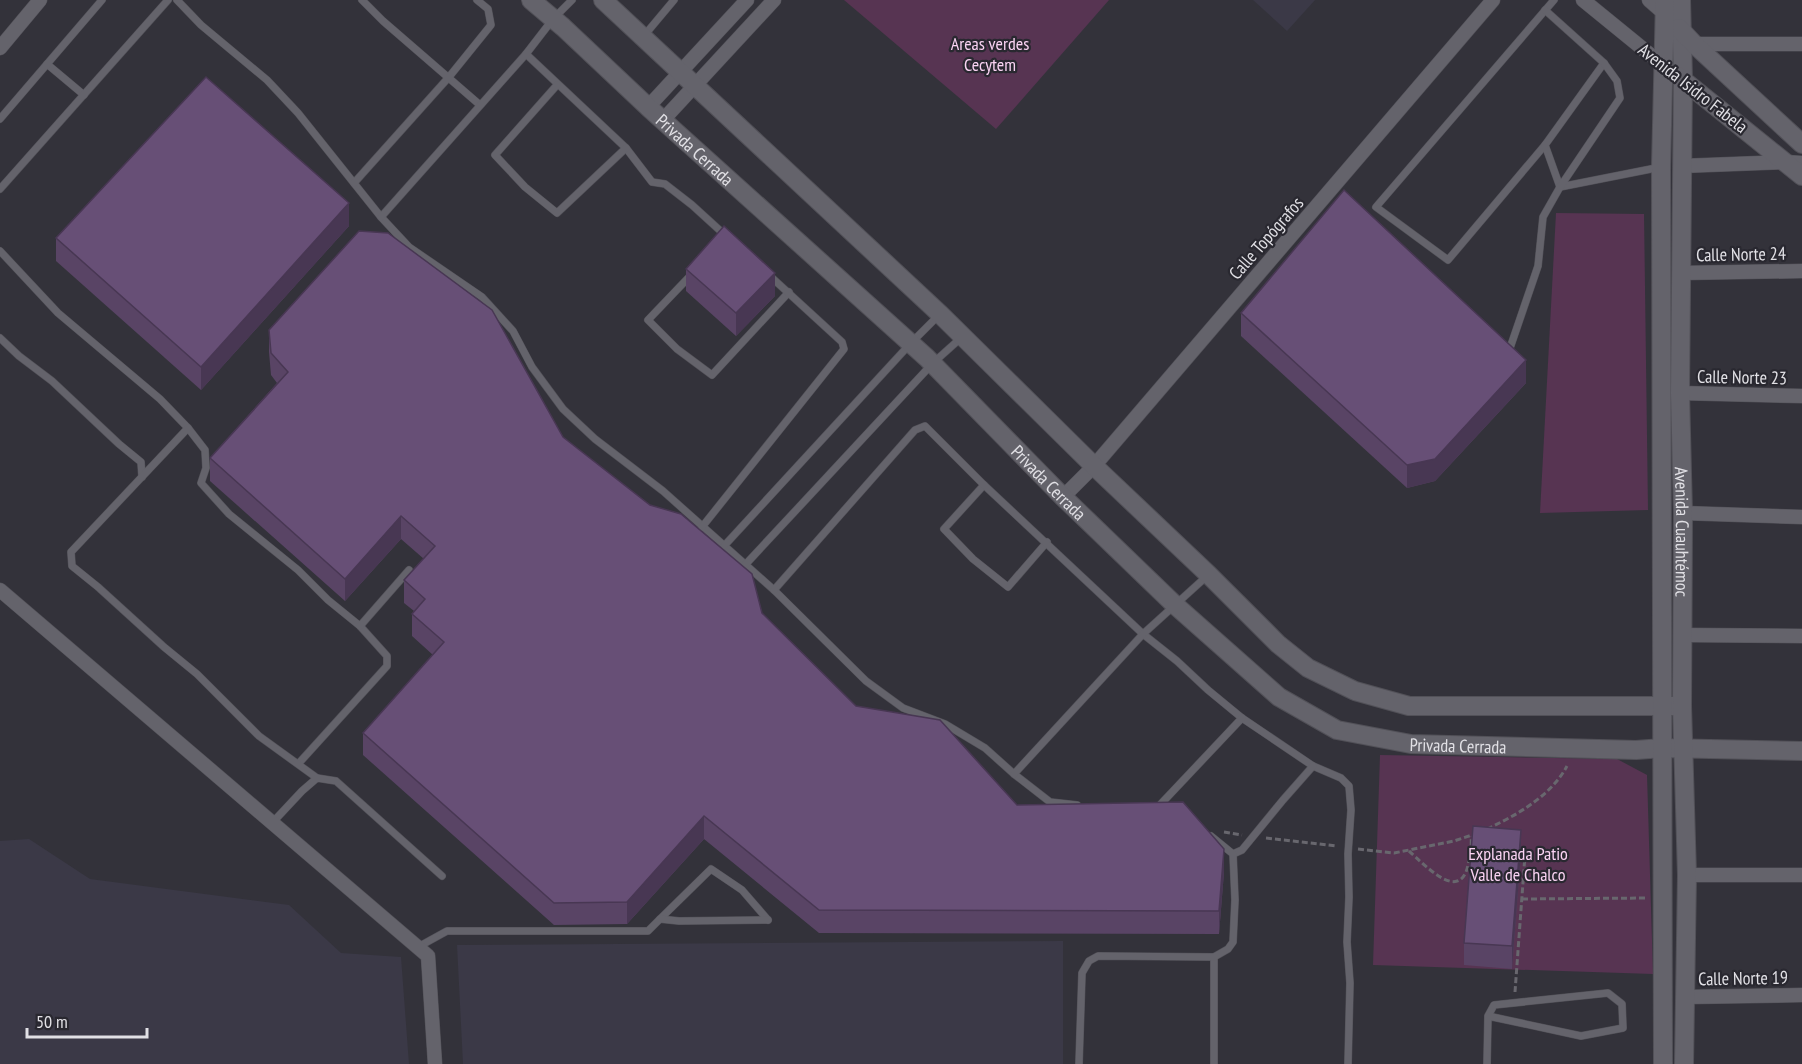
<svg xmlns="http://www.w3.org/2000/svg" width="1802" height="1064" viewBox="0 0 1802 1064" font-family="'PT Sans Narrow',sans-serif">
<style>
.built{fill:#3b3947}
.green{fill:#573452}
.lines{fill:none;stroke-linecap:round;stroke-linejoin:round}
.lane-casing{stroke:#525158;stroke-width:8}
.street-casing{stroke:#525158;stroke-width:15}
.secondary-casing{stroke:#525158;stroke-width:20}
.path{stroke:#68676e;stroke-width:3;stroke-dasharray:6 3;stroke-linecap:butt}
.lane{stroke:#64636b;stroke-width:7}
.street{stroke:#64636b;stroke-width:14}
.secondary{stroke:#64636b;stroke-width:18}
.wall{fill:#594465}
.shaded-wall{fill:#483753}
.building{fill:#674f76;stroke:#483753;stroke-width:1.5}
.labels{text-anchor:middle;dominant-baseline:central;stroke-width:4.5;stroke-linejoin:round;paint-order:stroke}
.park-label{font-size:18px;fill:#fad3f3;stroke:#292830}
.street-label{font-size:18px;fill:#e1e0e5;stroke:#292830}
</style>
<rect width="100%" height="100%" fill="#33323a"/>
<g class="built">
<path d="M 1253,0 L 1315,0 L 1287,31 Z"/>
<path d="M 29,839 L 90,879 L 289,905 L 341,953 L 401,957 L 409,1064 L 0,1064 L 0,841 Z"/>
<path d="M 1063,941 L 1063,1064 L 463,1064 L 457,945 Z"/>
</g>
<g class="green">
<path d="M 844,0 L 1109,0 L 996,129 Z"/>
<path d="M 1556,213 L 1644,214 L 1648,510 L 1540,513 Z"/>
<path d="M 1380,755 L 1617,759 L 1647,775 L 1653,974 L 1373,965 Z"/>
</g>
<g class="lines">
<defs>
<g id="lane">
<path d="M 177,0 L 201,25 L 267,80 L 298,113 L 381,217 L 409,247 L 482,297 L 513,331 L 532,367 L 563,409 L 595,439 L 663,491 L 774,590 L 866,681 L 903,708 L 945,724 L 985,748 L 1014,774 L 1050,802 L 1077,805"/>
<path d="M 362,0 L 383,21 L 480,105"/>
<path d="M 643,37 L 674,0"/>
<path d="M 526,54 L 626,148 L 652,182 L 665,184 L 692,205 L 726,236"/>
<path d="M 47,64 L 84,95"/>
<path d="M 557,85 L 495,155 L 525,187 L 557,213 L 626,148"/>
<path d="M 0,119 L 102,0"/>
<path d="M 1545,145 L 1448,260 L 1376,207 L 1554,0"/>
<path d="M 354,183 L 449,77 L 491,25 L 488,9 L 477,0"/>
<path d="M 1560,187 L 1545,145 L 1604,63"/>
<path d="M 1560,187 L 1661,167"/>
<path d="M 0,189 L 168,0"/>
<path d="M 381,217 L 526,54 L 553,19 L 572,0"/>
<path d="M 0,251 L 58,313 L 160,399 L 188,428 L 205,450 L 206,468 L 201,483 L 229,514 L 298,570 L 328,600 L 360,626 L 387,656 L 387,666 L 299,763"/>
<path d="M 692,274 L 648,320 L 677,349 L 712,375 L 789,292"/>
<path d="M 0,338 L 19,356 L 52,381 L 119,444 L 141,462 L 142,477"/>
<path d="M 1509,351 L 1538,266 L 1543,217 L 1560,187 L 1620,98 L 1617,81 L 1604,63 L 1545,10"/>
<path d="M 188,428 L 71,552 L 72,566 L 98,587 L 164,647 L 197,674 L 259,736 L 317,778"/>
<path d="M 984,485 L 944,529 L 973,559 L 1008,587 L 1047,542"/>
<path d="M 702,527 L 844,349 L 842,342 L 770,276"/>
<path d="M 724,546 L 911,343 L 940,314"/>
<path d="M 745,565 L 933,363 L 962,337"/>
<path d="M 774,590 L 915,430 L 925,426 L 984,485 L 1143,634 L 1177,661 L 1208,690 L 1242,718 L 1313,766 L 1341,778 L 1349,786 L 1351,810 L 1348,854 L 1349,897 L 1347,942 L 1350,983 L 1348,1064"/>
<path d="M 360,626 L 409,570"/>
<path d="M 1014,774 L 1143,634 L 1207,576"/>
<path d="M 1158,807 L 1242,718"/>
<path d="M 273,822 L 302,791 L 317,778 L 336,781 L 442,876"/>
<path d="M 1233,854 L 1242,850 L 1283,800 L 1313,766"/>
<path d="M 660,919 L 711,869 L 742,890 L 768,920"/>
<path d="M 418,947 L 447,931 L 648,931 L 660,919 L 679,921 L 768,920"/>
<path d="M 1214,957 L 1214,1064"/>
<path d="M 1079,1064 L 1082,973 L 1089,961 L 1098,956 L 1214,957 L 1228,949 L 1233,942 L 1235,900 L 1233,854 L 1211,836"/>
<path d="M 1487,1064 L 1488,1016 L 1494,1005 L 1608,993 L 1622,1004 L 1623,1028 L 1581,1036 L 1488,1016"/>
</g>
<g id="street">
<path d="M 1583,0 L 1664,66"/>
<path d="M 1649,0 L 1665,14"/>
<path d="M 1694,44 L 1802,44"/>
<path d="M 0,48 L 40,0"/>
<path d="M 648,107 L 747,0"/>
<path d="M 663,120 L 774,0"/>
<path d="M 1681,166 L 1785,162 L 1802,163"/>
<path d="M 1681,273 L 1802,271"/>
<path d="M 1680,393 L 1802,396"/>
<path d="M 1063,497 L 1094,466 L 1493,0"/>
<path d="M 1683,513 L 1802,517"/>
<path d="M 0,590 L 428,956 L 435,1064"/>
<path d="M 1683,635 L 1802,636"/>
<path d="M 1687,875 L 1802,875"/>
<path d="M 1685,997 L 1802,995"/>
</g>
<g id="secondary">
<path id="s1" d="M 531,0 L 563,27 L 648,107 L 927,358 L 1063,497 L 1175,605 L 1279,697 L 1337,730 L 1411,744 L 1636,750 L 1663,748 L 1802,751"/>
<path d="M 603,0 L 940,314 L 1094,466 L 1209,575 L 1278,644 L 1308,668 L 1355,691 L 1409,706 L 1682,706"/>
<path id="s2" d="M 1681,0 L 1683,79 L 1680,393 L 1683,513 L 1682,706 L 1687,875 L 1684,1064"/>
<path d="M 1679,28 L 1694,44 L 1802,144"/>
<path d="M 1678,76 L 1802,176"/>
<path d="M 1663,1064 L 1661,167 L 1665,0"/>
</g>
</defs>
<use href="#lane" class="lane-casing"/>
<use href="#street" class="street-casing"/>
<use href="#secondary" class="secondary-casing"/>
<g class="path">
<path d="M 1487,829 C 1517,815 1551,796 1567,766"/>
<path d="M 1224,832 L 1242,835"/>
<path d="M 1266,838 L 1337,846"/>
<path d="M 1358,849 L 1394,853 L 1454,841 L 1475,834"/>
<path d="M 1409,851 C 1424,864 1460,904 1468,865 C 1470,855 1472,846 1471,836"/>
<path d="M 1522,899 L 1646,898"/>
<path d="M 1515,992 L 1525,855 L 1525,851 L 1522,848 L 1518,848"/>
</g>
<use href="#lane" class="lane"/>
<use href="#street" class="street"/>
<use href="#secondary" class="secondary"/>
</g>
<g class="wall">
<path d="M 349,226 L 201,390 L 56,261 L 56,238 Z"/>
<path d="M 686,269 L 775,296 L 736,336 L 686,291 Z"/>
<path d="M 1241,313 L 1526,383 L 1435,481 L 1407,488 L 1241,336 Z"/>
<path d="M 269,330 L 563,437 L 762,613 L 856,706 L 1017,805 L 1224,872 L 1219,934 L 819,933 L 704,839 L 627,924 L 554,925 L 363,755 L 363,733 L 433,655 L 412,636 L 412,614 L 414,611 L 404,603 L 404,580 L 424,559 L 401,539 L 345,601 L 210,481 L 210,458 L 277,383 L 271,375 L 269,352 Z"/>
<path d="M 1521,852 L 1512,969 L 1464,965 L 1464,943 Z"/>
</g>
<g class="shaded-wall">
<path d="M 349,203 L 349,226 L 201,390 L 201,367 Z"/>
<path d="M 775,273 L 775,296 L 736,336 L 736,313 Z"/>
<path d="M 1526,360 L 1526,383 L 1435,481 L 1407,488 L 1407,465 Z"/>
<path d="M 401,516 L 401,539 L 345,601 L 345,579 Z"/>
<path d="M 704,816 L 704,839 L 627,924 L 627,902 Z"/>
<path d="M 1521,830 L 1521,852 L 1512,969 L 1512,946 Z"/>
<path d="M 1224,849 L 1224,872 L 1219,934 L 1219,911 Z"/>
</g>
<g class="building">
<path d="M 206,77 L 349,203 L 201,367 L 56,238 Z"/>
<path d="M 1344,190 L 1526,360 L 1435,459 L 1407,465 L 1241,313 Z"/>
<path d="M 724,226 L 775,273 L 736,313 L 686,269 Z"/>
<path d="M 359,231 L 388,233 L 492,310 L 563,437 L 650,505 L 681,514 L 752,574 L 762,613 L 856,706 L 940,720 L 1017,805 L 1183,802 L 1224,849 L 1219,911 L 819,910 L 704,816 L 627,902 L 554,903 L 363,733 L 444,642 L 412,614 L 425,599 L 404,580 L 435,546 L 401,516 L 345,579 L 210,458 L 288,372 L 271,353 L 269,330 Z"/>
<path d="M 1473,826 L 1521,830 L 1512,946 L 1464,943 Z"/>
</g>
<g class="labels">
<g class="park-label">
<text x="990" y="43">Areas verdes<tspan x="990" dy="21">Cecytem</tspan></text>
<text x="1518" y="853">Explanada Patio<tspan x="1518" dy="21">Valle de Chalco</tspan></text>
</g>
<g class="street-label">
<text transform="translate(1693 88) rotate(38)">Avenida Isidro Fabela</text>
<text stroke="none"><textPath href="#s1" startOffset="222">Privada Cerrada</textPath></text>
<text transform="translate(1266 238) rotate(-49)">Calle Topógrafos</text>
<text transform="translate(1741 254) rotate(-1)">Calle Norte 24</text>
<text transform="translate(1742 377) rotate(1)">Calle Norte 23</text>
<text stroke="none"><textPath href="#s1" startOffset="708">Privada Cerrada</textPath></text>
<text stroke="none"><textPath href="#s2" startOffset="532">Avenida Cuauhtémoc</textPath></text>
<text stroke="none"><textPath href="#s1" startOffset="1212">Privada Cerrada</textPath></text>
<text transform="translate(1743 978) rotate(-1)">Calle Norte 19</text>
</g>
</g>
<path d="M27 1028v9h120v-9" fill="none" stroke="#e1e0e5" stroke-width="3"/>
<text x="36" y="1028" font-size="18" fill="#e1e0e5" stroke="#292830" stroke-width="4.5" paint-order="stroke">50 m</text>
</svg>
